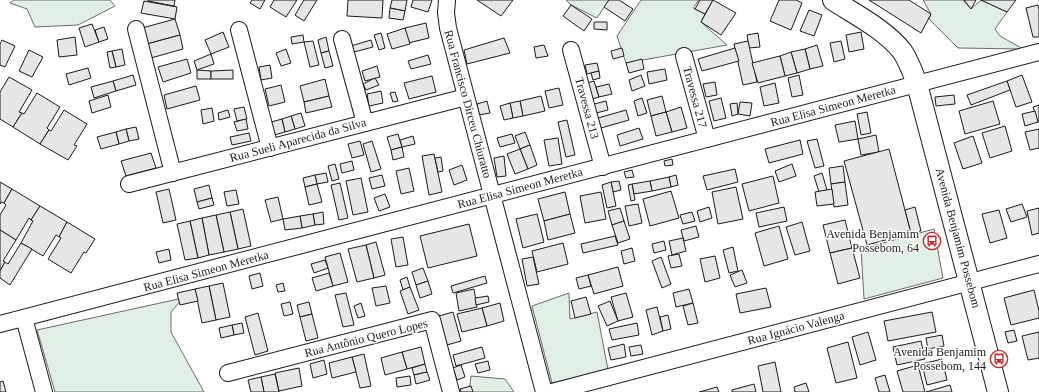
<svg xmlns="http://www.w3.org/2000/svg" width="1039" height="392" viewBox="0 0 1039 392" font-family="'Times New Roman',serif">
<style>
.green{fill:#e0efe3;stroke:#6a6a6a}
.building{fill:#e6e6e6;stroke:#1a1a1a}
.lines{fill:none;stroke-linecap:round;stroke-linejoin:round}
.minor-casing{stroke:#1a1a1a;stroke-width:18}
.tertiary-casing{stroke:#1a1a1a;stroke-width:22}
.minor{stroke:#fff;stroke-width:16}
.tertiary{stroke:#fff;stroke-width:20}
.labels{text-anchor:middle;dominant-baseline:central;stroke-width:3;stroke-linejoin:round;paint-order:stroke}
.street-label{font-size:12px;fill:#1a1a1a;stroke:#fff}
.poi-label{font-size:12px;fill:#1a1a1a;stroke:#fff;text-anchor:end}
</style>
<rect width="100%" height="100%" fill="#fff"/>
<g class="green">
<path d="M 14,0 L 110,0 L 115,6 L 78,25 L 35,27 L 27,9 L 10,3 Z"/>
<path d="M 566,0 L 609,0 L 597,18 L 571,5 Z"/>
<path d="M 641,0 L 699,0 L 693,8 L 705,14 L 701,22 L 727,45 L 626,63 L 617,36 Z"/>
<path d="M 923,0 L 963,0 L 971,9 L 981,0 L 1007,12 L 995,29 L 1000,36 L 1023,49 L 958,48 L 929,19 L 931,14 Z"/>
<path d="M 934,229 L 943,278 L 864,299 L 861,249 Z"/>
<path d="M 569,293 L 570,319 L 597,312 L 608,370 L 552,383 L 532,306 Z"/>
<path d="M 183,298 L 171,312 L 171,332 L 204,392 L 55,392 L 37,330 Z"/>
<path d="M 471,376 L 505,379 L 514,392 L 469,392 Z"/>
</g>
<g class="building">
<path d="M 148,0 L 175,0 L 174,6 L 148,1 Z"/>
<path d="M 252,0 L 265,0 L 260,9 L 250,3 Z"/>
<path d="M 274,0 L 297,0 L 286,17 L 270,7 Z"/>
<path d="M 304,0 L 317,0 L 304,21 L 295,15 Z"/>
<path d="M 348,0 L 383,0 L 382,18 L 347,16 Z"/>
<path d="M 392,0 L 407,0 L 405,11 L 390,8 Z"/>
<path d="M 413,0 L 432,0 L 428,12 L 411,7 Z"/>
<path d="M 477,0 L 513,0 L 501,16 Z"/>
<path d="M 609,0 L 619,0 L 633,9 L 625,21 L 604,7 Z"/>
<path d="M 700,0 L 713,0 L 705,14 L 695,9 Z"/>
<path d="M 713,0 L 736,13 L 721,35 L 701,22 Z"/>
<path d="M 779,0 L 796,0 L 802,3 L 791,30 L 770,21 Z"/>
<path d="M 869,0 L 909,0 L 931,14 L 921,33 Z"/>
<path d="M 964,0 L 976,0 L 971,9 Z"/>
<path d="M 981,0 L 1016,0 L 1007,12 Z"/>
<path d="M 144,1 L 177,7 L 175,19 L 141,13 Z"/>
<path d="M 571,5 L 592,19 L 584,31 L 563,16 Z"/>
<path d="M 1038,5 L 1039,10 L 1039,37 L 1033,37 L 1026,8 Z"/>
<path d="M 390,8 L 405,11 L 403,20 L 389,18 Z"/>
<path d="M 809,10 L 822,15 L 814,36 L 800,31 Z"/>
<path d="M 175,19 L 180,35 L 147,44 L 142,28 Z"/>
<path d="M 594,22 L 607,22 L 607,30 L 594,29 Z"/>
<path d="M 426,23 L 429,38 L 408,43 L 405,28 Z"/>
<path d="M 92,24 L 99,42 L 85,47 L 79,28 Z"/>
<path d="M 104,27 L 108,39 L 99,42 L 95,30 Z"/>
<path d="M 405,28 L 410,44 L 392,49 L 387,34 Z"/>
<path d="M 223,32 L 229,47 L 211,54 L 205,40 Z"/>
<path d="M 861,32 L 864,49 L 849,52 L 846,35 Z"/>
<path d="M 381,33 L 385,48 L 379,50 L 374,35 Z"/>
<path d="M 758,33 L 760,47 L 749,48 L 747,35 Z"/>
<path d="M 180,35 L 183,49 L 151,58 L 147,44 Z"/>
<path d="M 303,35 L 304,42 L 292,44 L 291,37 Z"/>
<path d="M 75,37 L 77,55 L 59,57 L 57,40 Z"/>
<path d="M 326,37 L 329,51 L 321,53 L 318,40 Z"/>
<path d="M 504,38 L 510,53 L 467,64 L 464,50 Z"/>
<path d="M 2,40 L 15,46 L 5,67 L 0,65 L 0,44 Z"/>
<path d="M 371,40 L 373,47 L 354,52 L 351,46 Z"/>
<path d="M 313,41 L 319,65 L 310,67 L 304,42 Z"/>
<path d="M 748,41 L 757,82 L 743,85 L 734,44 Z"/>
<path d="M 841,41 L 845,59 L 834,62 L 830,43 Z"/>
<path d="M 544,45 L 548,56 L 536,58 L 534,47 Z"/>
<path d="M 817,45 L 823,66 L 810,69 L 805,49 Z"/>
<path d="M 622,48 L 624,56 L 613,59 L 611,51 Z"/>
<path d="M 735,48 L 739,61 L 702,71 L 698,59 Z"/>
<path d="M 122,49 L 125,65 L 116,67 L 112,51 Z"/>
<path d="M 286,49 L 291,63 L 281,66 L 276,53 Z"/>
<path d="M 805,49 L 810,69 L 797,73 L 791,52 Z"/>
<path d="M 29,50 L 43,57 L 32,77 L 19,71 Z"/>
<path d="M 112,51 L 116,67 L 110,68 L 107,52 Z"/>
<path d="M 329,51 L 333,66 L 325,68 L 321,53 Z"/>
<path d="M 791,52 L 797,73 L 785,76 L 780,56 Z"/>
<path d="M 211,54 L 214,64 L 197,70 L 194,61 Z"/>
<path d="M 428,55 L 431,64 L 411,69 L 408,61 Z"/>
<path d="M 780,56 L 785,76 L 758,83 L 752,63 Z"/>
<path d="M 187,59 L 191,73 L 163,82 L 158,67 Z"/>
<path d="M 642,59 L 644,69 L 629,73 L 626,63 Z"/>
<path d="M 597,63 L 599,71 L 587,74 L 585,65 Z"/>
<path d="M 270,65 L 272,78 L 261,80 L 259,67 Z"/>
<path d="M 377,66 L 380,77 L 365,81 L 362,71 Z"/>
<path d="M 88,68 L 91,78 L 69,85 L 66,74 Z"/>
<path d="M 665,69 L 667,80 L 649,84 L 647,72 Z"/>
<path d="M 197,70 L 211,71 L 211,79 L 197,79 Z"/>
<path d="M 233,70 L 233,79 L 211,79 L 211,71 Z"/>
<path d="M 599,71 L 600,78 L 593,80 L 591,73 Z"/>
<path d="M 133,75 L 136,85 L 116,91 L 113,81 Z"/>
<path d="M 641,75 L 645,86 L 632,91 L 629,80 Z"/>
<path d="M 799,75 L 803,95 L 792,97 L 788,78 Z"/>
<path d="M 1022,75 L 1032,102 L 1016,107 L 1007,81 Z"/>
<path d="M 432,76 L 436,92 L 409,99 L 404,83 Z"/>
<path d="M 9,77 L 32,90 L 19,112 L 22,113 L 13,127 L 0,119 L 0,92 Z"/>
<path d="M 375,78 L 379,85 L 366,90 L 363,84 Z"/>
<path d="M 325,79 L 329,96 L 304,102 L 300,86 Z"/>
<path d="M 113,81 L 116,91 L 94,98 L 91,87 Z"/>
<path d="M 594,81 L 599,97 L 592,99 L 587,83 Z"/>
<path d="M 1007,81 L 1010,90 L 971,105 L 967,95 Z"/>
<path d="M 715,82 L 717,95 L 706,97 L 703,84 Z"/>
<path d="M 775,83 L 779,103 L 764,106 L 760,87 Z"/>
<path d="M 609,84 L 612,94 L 599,97 L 596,87 Z"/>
<path d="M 281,85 L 285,102 L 269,106 L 265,89 Z"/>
<path d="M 196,86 L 200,100 L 167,109 L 164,95 Z"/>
<path d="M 559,88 L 563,105 L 549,108 L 545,91 Z"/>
<path d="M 381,91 L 383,103 L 369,106 L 367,94 Z"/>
<path d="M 395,92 L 398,101 L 393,102 L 390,93 Z"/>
<path d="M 37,93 L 60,107 L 47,128 L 49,130 L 40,144 L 13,127 L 22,113 L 24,114 Z"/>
<path d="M 108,95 L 111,107 L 92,113 L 89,101 Z"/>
<path d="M 954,95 L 955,104 L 936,106 L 935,97 Z"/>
<path d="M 329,96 L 332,107 L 306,113 L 304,102 Z"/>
<path d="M 541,96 L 545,111 L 523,116 L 520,101 Z"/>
<path d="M 662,96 L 666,112 L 651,116 L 647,100 Z"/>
<path d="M 642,98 L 647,113 L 638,116 L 634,101 Z"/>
<path d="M 721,98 L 726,118 L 714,121 L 709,101 Z"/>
<path d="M 487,101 L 490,113 L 479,115 L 477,104 Z"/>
<path d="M 520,101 L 523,116 L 513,118 L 510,103 Z"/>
<path d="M 606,101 L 608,110 L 596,113 L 594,104 Z"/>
<path d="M 993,101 L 1000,124 L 965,134 L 959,111 Z"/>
<path d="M 740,102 L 752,103 L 750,116 L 738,114 Z"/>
<path d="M 510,103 L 513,118 L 504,120 L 500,106 Z"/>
<path d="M 737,103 L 738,114 L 732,116 L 730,104 Z"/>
<path d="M 1039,105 L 1039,122 L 1038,122 L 1033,107 Z"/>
<path d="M 244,107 L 247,119 L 237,121 L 234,109 Z"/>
<path d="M 681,107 L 687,128 L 672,132 L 666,112 Z"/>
<path d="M 212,108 L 214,121 L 203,124 L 201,110 Z"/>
<path d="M 64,110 L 87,124 L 74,145 L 77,146 L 68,160 L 40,144 L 49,130 L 51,131 Z"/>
<path d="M 228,110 L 230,117 L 219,120 L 218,113 Z"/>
<path d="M 626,110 L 629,120 L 601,128 L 598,118 Z"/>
<path d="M 1035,111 L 1038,122 L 1025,126 L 1022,114 Z"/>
<path d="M 666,112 L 672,132 L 656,136 L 651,116 Z"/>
<path d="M 867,112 L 871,133 L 861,135 L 857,114 Z"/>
<path d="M 301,113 L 305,126 L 295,129 L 291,116 Z"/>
<path d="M 291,116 L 295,129 L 285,132 L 282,119 Z"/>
<path d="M 246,119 L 248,129 L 237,131 L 234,122 Z"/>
<path d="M 282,119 L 285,132 L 274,135 L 271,122 Z"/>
<path d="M 567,120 L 575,155 L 566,157 L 558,122 Z"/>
<path d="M 855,121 L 858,139 L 839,142 L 835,125 Z"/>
<path d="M 1005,126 L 1012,151 L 990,158 L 982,133 Z"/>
<path d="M 136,127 L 139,139 L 129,141 L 126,129 Z"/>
<path d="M 639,128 L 643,139 L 620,146 L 617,135 Z"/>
<path d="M 126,129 L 129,141 L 119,144 L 116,132 Z"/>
<path d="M 1039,129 L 1039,148 L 1030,150 L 1025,132 Z"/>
<path d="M 116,132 L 119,144 L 101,149 L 97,137 Z"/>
<path d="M 525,132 L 530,145 L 520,149 L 515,136 Z"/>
<path d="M 249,133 L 251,141 L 232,145 L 230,137 Z"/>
<path d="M 398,134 L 402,147 L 391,150 L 387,137 Z"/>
<path d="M 512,134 L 515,143 L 500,147 L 497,138 Z"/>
<path d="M 876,135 L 879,152 L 861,155 L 858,139 Z"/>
<path d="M 413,136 L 415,144 L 402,147 L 400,140 Z"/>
<path d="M 973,136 L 982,163 L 963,169 L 954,143 Z"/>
<path d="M 558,138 L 562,164 L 549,166 L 544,140 Z"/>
<path d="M 817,139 L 824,166 L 815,168 L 807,141 Z"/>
<path d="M 800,140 L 803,154 L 769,163 L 765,149 Z"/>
<path d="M 360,141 L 364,155 L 352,158 L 348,144 Z"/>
<path d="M 372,141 L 381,169 L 371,172 L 363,144 Z"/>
<path d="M 530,145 L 537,165 L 528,169 L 520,149 Z"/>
<path d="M 402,147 L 404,157 L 393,160 L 391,150 Z"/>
<path d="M 520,149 L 528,169 L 515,174 L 507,154 Z"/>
<path d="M 889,149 L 911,233 L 867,245 L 844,161 Z"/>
<path d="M 151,153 L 156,168 L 126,176 L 121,161 Z"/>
<path d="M 434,154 L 442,192 L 429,195 L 422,156 Z"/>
<path d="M 504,156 L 506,176 L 497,177 L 494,158 Z"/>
<path d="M 441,157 L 443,171 L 438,172 L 435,158 Z"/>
<path d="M 672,159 L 673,165 L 665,166 L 664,161 Z"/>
<path d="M 352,161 L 354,170 L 342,173 L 340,164 Z"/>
<path d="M 335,164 L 339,179 L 332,181 L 328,166 Z"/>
<path d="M 792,164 L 796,176 L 779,182 L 775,171 Z"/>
<path d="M 462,165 L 467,180 L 454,185 L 449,170 Z"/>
<path d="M 843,166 L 845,182 L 831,184 L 829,168 Z"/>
<path d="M 409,168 L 414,191 L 401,194 L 396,171 Z"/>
<path d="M 735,169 L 738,182 L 707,190 L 703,176 Z"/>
<path d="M 632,170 L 634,177 L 626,178 L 624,172 Z"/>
<path d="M 326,173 L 328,182 L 317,184 L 315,175 Z"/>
<path d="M 822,173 L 827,190 L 819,192 L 814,176 Z"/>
<path d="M 315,175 L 317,184 L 305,187 L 303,178 Z"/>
<path d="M 382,175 L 385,186 L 372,189 L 369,178 Z"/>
<path d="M 676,175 L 678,185 L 671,187 L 669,177 Z"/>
<path d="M 773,176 L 779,203 L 749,211 L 742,184 Z"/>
<path d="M 669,177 L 671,187 L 652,191 L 650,181 Z"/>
<path d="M 361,178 L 368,212 L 353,215 L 346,181 Z"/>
<path d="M 619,181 L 621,190 L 613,192 L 611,182 Z"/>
<path d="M 650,181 L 652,191 L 634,194 L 632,184 Z"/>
<path d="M 0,182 L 12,189 L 4,203 L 1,202 L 0,204 Z"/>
<path d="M 611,182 L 616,206 L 607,208 L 602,185 Z"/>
<path d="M 845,182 L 848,205 L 834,207 L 831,184 Z"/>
<path d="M 340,183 L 348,218 L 339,220 L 331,185 Z"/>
<path d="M 317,184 L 322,202 L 309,205 L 305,187 Z"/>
<path d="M 632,184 L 635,200 L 631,201 L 628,185 Z"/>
<path d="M 209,185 L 212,198 L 197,202 L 194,189 Z"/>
<path d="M 736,187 L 743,219 L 718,224 L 712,192 Z"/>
<path d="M 12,189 L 40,206 L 31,220 L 29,218 L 16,240 L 0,230 L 0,215 L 6,205 L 4,203 Z"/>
<path d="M 169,189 L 176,220 L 163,223 L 156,192 Z"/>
<path d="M 832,189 L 834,204 L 817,206 L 815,192 Z"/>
<path d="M 236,190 L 239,204 L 227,206 L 224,192 Z"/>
<path d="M 671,191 L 679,218 L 650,226 L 643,199 Z"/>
<path d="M 565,192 L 570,214 L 544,221 L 538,199 Z"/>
<path d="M 601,192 L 606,219 L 585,223 L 580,196 Z"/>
<path d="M 385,194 L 390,207 L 379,211 L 374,198 Z"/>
<path d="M 278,197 L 283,219 L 271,222 L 265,200 Z"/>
<path d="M 212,198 L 214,205 L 199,209 L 197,202 Z"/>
<path d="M 638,204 L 642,223 L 629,226 L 625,206 Z"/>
<path d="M 1022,204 L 1027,217 L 1011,222 L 1006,209 Z"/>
<path d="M 40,206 L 67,222 L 59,237 L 56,235 L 43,256 L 21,243 L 33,221 L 31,220 Z"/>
<path d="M 709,207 L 712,218 L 700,222 L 697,211 Z"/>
<path d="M 784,207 L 787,221 L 759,227 L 756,213 Z"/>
<path d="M 915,207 L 921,231 L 911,233 L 905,210 Z"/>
<path d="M 620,208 L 624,221 L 612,225 L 608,211 Z"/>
<path d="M 1039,208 L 1039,233 L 1032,235 L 1027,211 Z"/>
<path d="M 243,209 L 251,246 L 238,249 L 230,212 Z"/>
<path d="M 999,210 L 1007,238 L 990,243 L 982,214 Z"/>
<path d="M 230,212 L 238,249 L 224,252 L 216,215 Z"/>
<path d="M 323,212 L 324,224 L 315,225 L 313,214 Z"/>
<path d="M 692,212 L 695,221 L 683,224 L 680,215 Z"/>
<path d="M 313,214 L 315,225 L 302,228 L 300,216 Z"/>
<path d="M 537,214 L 544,242 L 523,248 L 516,219 Z"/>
<path d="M 570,214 L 575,233 L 548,240 L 544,221 Z"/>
<path d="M 216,215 L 224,252 L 209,255 L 202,218 Z"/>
<path d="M 300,216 L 302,228 L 285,230 L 283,219 Z"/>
<path d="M 202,218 L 209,255 L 198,258 L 190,221 Z"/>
<path d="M 845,220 L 852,248 L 830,253 L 823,225 Z"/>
<path d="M 190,221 L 198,258 L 185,260 L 177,224 Z"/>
<path d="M 624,221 L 630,239 L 618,243 L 612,225 Z"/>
<path d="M 67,222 L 95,239 L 86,253 L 84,252 L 71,273 L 48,259 L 61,238 L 59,237 Z"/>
<path d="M 802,222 L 810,251 L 795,255 L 786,227 Z"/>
<path d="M 469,224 L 477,256 L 428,268 L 420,236 Z"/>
<path d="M 696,226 L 699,237 L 684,241 L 681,230 Z"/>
<path d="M 779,226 L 788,259 L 764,266 L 755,233 Z"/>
<path d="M 0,230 L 16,240 L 3,261 L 5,262 L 0,271 Z"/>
<path d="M 615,236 L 618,245 L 583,253 L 581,244 Z"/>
<path d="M 403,237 L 408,265 L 396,267 L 391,239 Z"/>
<path d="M 683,238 L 686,251 L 672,255 L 669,241 Z"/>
<path d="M 664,241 L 666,250 L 654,253 L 652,244 Z"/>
<path d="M 376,242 L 385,275 L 374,278 L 366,245 Z"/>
<path d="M 21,243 L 32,249 L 10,285 L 0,278 L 0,271 L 5,262 L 8,264 Z"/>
<path d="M 563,243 L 568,264 L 537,272 L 532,251 Z"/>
<path d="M 366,245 L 374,278 L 357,282 L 348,249 Z"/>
<path d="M 733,247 L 738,271 L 729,273 L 723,250 Z"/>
<path d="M 632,248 L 635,261 L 624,264 L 621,251 Z"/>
<path d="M 852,248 L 860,278 L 838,284 L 830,253 Z"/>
<path d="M 169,249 L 171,260 L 159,263 L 156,252 Z"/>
<path d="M 340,253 L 348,282 L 333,286 L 325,257 Z"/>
<path d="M 679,254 L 682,266 L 671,268 L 668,256 Z"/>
<path d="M 715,256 L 720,278 L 705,282 L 700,259 Z"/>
<path d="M 533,257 L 539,284 L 527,286 L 522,259 Z"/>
<path d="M 661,257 L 671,284 L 662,288 L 652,261 Z"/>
<path d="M 325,260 L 328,268 L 314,273 L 311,264 Z"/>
<path d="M 618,267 L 623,286 L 594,294 L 588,275 Z"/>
<path d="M 423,268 L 428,281 L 416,285 L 412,272 Z"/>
<path d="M 742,270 L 747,283 L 735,287 L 730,275 Z"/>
<path d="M 260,273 L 263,286 L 252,289 L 249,276 Z"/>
<path d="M 329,273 L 333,286 L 316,291 L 312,278 Z"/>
<path d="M 588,275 L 591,286 L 579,289 L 576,278 Z"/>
<path d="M 485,276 L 487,283 L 453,293 L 451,286 Z"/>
<path d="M 407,277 L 410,287 L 403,290 L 400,280 Z"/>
<path d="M 428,281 L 432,294 L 420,298 L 416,285 Z"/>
<path d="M 223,283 L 230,317 L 216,320 L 209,286 Z"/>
<path d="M 283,283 L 285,291 L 278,292 L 276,285 Z"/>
<path d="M 209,286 L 216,320 L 202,323 L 195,289 Z"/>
<path d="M 386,286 L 390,303 L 376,306 L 372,288 Z"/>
<path d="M 410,287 L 419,310 L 408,314 L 400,291 Z"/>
<path d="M 766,288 L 771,307 L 740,313 L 736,294 Z"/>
<path d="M 195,289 L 198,301 L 180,305 L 177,293 Z"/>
<path d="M 474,289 L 477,307 L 459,311 L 456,293 Z"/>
<path d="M 689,289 L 693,303 L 676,307 L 673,293 Z"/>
<path d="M 1034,290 L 1039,311 L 1039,318 L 1011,325 L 1004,298 Z"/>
<path d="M 346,293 L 354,325 L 343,327 L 335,295 Z"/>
<path d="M 626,293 L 633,317 L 618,321 L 611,297 Z"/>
<path d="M 488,296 L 489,302 L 476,305 L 475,298 Z"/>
<path d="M 586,297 L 591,314 L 575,318 L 571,301 Z"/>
<path d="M 610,301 L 618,321 L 607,326 L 598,306 Z"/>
<path d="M 290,302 L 293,314 L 284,316 L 281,304 Z"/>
<path d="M 309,302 L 312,314 L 300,317 L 297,305 Z"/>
<path d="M 361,303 L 365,316 L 358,318 L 354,306 Z"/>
<path d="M 500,303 L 504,321 L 487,326 L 482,308 Z"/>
<path d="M 693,303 L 698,323 L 688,325 L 683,306 Z"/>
<path d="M 657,307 L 663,331 L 652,335 L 646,310 Z"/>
<path d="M 482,308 L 487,326 L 462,332 L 457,314 Z"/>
<path d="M 453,312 L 461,341 L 447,345 L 439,316 Z"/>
<path d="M 932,312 L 936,332 L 888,341 L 884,321 Z"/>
<path d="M 258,313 L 268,351 L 255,355 L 245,317 Z"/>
<path d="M 312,314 L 318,338 L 306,341 L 300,317 Z"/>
<path d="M 668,315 L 671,329 L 663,331 L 660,317 Z"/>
<path d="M 242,323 L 244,333 L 234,335 L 232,325 Z"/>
<path d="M 637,323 L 639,335 L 612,340 L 609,329 Z"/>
<path d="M 232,325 L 234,335 L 221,338 L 219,328 Z"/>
<path d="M 1014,330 L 1017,341 L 1008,343 L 1005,332 Z"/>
<path d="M 868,332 L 876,360 L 860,365 L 852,337 Z"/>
<path d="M 1039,332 L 1039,358 L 1028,360 L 1022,336 Z"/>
<path d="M 942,335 L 944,346 L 928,349 L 926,338 Z"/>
<path d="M 921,341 L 925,359 L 897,365 L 893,347 Z"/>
<path d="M 848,342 L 857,378 L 836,383 L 827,348 Z"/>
<path d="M 624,344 L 626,357 L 611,360 L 608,348 Z"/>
<path d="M 641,345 L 643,354 L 631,356 L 629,347 Z"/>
<path d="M 421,347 L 425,364 L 407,369 L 402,352 Z"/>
<path d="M 482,347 L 485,358 L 456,366 L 453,355 Z"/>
<path d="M 402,352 L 407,369 L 385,375 L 381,358 Z"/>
<path d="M 364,354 L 371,386 L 360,388 L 352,357 Z"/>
<path d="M 352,357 L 356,372 L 332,378 L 329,363 Z"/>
<path d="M 942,359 L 947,380 L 927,385 L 922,364 Z"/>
<path d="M 324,360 L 327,374 L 313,378 L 310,364 Z"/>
<path d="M 488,361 L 490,370 L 478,373 L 475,364 Z"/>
<path d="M 775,362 L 781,392 L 763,392 L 758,366 Z"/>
<path d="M 425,364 L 427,372 L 414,375 L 412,368 Z"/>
<path d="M 461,365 L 465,377 L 457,380 L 453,368 Z"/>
<path d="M 918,365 L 925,392 L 903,392 L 897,371 Z"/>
<path d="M 299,368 L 302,386 L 279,391 L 275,373 Z"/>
<path d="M 427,372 L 430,380 L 416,384 L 414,375 Z"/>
<path d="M 275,374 L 279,392 L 264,392 L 261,377 Z"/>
<path d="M 885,375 L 890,392 L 879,392 L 875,378 Z"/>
<path d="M 410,376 L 411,385 L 397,387 L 396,378 Z"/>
<path d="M 261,377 L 264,392 L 251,392 L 248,380 Z"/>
<path d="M 3,381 L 6,392 L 0,392 L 0,382 Z"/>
<path d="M 806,383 L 809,392 L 795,392 L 794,387 Z"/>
<path d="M 754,384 L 756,392 L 732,392 L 732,390 Z"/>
<path d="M 950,385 L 952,392 L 926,392 Z"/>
<path d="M 471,386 L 473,392 L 461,392 L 460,389 Z"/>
<path d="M 717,387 L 719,392 L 699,392 Z"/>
</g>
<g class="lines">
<defs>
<g id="minor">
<path d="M 447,0 L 446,13 L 448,28 L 544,392"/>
<path d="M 136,29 L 173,173"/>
<path d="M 239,30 L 270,148"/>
<path d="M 342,39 L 365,123"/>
<path d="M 571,50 L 603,167"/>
<path d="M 684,56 L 707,139"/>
<path d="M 129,184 L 466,97"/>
<path d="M 24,318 L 44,392"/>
<path d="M 0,324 L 1039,52"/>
<path d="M 228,373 L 432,320 L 451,392"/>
<path d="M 552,392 L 1039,264"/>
</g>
<path id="tertiary" d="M 833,0 C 856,15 884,29 902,51 C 909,61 913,73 917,84 L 998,392"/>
</defs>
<use href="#minor" class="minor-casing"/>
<use href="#tertiary" class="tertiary-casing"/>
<use href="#minor" class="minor"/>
<use href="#tertiary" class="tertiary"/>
</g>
<defs>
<symbol id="bus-ring" viewBox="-11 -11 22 22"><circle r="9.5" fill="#fff" stroke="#c62828" stroke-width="1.5"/><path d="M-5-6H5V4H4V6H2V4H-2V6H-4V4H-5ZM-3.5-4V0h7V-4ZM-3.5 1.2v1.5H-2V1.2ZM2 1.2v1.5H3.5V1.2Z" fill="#c62828"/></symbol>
</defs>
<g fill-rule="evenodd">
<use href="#bus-ring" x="922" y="231" width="20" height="20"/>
<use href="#bus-ring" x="989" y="349" width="20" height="20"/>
</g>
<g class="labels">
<g class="street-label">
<text transform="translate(695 97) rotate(75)">Travessa 217</text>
<text transform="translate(468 104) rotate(75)">Rua Francisco Dirceu Chiuratto</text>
<text transform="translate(833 106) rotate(-15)">Rua Elisa Simeon Meretka</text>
<text transform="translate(587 108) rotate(75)">Travessa 213</text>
<text transform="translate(298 140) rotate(-15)">Rua Sueli Aparecida da Silva</text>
<text transform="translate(520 188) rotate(-15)">Rua Elisa Simeon Meretka</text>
<text transform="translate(958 238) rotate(75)">Avenida Benjamim Possebom</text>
<text transform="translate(206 271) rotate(-15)">Rua Elisa Simeon Meretka</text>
<text transform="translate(796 328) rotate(-15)">Rua Ignácio Valenga</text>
<text transform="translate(366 338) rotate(-14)">Rua Antônio Quero Lopes</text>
</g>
<g class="poi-label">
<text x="919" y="234">Avenida Benjamim<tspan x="919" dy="14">Possebom, 64</tspan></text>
<text x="986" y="352">Avenida Benjamim<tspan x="986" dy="14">Possebom, 144</tspan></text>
</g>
</g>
</svg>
